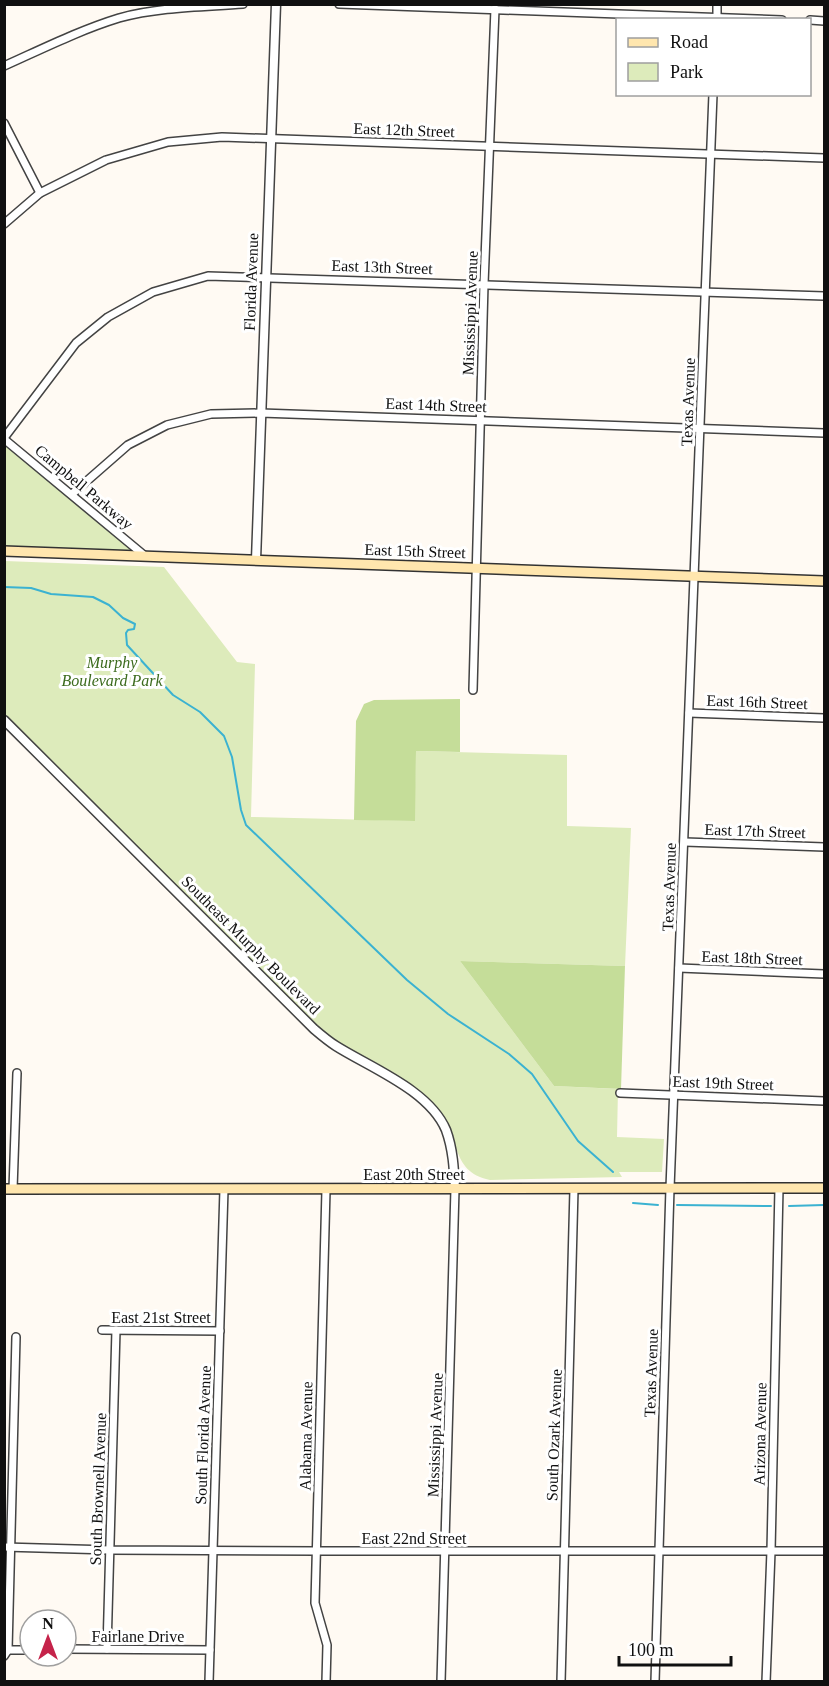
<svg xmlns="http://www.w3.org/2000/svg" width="829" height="1686" viewBox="0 0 829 1686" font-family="'Times New Roman',serif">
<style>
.green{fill:#ddebbb}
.forest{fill:#c5dd99}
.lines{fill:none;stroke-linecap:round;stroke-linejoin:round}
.stream{stroke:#3bb2d1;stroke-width:2}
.minor-casing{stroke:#434343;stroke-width:10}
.tertiary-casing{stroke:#434343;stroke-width:11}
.secondary-casing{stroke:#323232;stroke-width:12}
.minor{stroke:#fff;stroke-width:7}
.tertiary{stroke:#fff;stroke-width:8}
.secondary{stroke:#ffe6ae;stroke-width:9}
.labels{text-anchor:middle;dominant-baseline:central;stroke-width:6;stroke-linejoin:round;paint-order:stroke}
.street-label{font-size:16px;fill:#101010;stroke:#fff}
.park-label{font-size:16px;font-style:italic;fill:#3c6b1d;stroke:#fff}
</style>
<rect width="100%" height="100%" fill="#fffaf3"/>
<g class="green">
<path d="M 4,439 L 146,557 L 5,546 Z"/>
<path d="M 5,561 L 164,567 L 237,662 L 255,664 L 251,817 L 414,821 L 416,751 L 567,755 L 567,826 L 631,828 L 625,966 L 460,961 L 554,1086 L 618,1089 L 617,1137 L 664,1139 L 662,1172 L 619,1172 L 622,1177 L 490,1180 C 448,1171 462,1134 437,1110 C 428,1101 413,1094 402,1087 C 371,1066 340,1046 311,1022 L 5,714 Z"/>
</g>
<g class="forest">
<path d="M 460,699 L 460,752 L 416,751 L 415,821 L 354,820 L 356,721 L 364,704 L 374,700 Z"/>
<path d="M 460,961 L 625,966 L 621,1089 L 554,1086 Z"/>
</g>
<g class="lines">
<g class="stream">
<path d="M 4,587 L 31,588 L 51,594 L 93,597 L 109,605 L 123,618 L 135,624 L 134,629 L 128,630 L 126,633 L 127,645 L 173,695 L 200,712 L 224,736 L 232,757 L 241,810 L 246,825 L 407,980 L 448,1014 L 509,1054 L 532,1074 L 578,1141 L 613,1172"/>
<path d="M 633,1203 L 658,1205"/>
<path d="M 677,1205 L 771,1206"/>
<path d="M 789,1206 L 824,1205"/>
</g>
<defs>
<g id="minor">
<path d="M 339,4 L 782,20"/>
<path d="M 717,4 L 717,20"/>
<path d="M 810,20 L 824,21"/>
<path d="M 4,66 C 42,49 80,30 119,18 C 159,7 202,7 243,4"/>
<path d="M 4,123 L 40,193"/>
<path d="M 4,224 L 40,193 L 106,160 L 168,142 L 222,137 L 824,158"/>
<path d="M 4,438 L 76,343 L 108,317 L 153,292 L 208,276 L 824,296"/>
<path d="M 4,439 L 145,556"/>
<path d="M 72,494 L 128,445 L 167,425 L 211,414 L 261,413 L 824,433"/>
<path d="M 473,690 L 484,284 L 495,9"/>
<path d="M 689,713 L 824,718"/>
<path d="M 685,842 L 824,847"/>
<path d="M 679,968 L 824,974"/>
<path d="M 620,1093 L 824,1101"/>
<path d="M 13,1189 L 17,1073"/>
<path d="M 102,1330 L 220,1331"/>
<path d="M 4,1547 L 110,1550 L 317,1551 L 824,1551"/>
<path d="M 66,1649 L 210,1650"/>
<path d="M 107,1649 L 116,1330"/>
<path d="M 8,1650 L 30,1650"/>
<path d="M 4,1656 L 8,1650 L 16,1337"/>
<path d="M 209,1682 L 224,1189"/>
<path d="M 326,1682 L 327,1645 L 315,1603 L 326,1190"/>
<path d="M 441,1682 L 455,1189"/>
<path d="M 561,1682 L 574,1189"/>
<path d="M 655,1682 L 670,1188 L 713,94"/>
<path d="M 766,1682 L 771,1551 L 779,1188"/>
</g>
<g id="tertiary">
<path d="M 256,560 L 276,4"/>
<path d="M 4,720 L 314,1029 C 321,1035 328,1041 336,1046 C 371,1068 429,1090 446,1130 C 453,1149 454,1169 455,1189"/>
</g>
<g id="secondary">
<path d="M 4,551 L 824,581"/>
<path d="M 4,1189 L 824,1188"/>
</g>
</defs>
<use href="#minor" class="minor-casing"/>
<use href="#tertiary" class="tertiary-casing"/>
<use href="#secondary" class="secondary-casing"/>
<use href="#minor" class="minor"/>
<use href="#tertiary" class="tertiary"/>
<use href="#secondary" class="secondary"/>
</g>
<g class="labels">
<g class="street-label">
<text transform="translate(404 130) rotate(2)">East 12th Street</text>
<text transform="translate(382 267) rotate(2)">East 13th Street</text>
<text transform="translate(251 282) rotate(-88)">Florida Avenue</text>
<text transform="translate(470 313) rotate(-88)">Mississippi Avenue</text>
<text transform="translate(688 402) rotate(-88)">Texas Avenue</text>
<text transform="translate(436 405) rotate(2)">East 14th Street</text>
<text transform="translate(84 487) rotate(40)">Campbell Parkway</text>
<text transform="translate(415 551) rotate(2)">East 15th Street</text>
<text transform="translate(757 702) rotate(2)">East 16th Street</text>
<text transform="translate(755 831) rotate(2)">East 17th Street</text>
<text transform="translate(669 887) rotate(-88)">Texas Avenue</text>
<text transform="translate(251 945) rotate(45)">Southeast Murphy Boulevard</text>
<text transform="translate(752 958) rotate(2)">East 18th Street</text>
<text transform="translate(723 1083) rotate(2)">East 19th Street</text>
<text x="414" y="1174">East 20th Street</text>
<text x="161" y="1317">East 21st Street</text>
<text transform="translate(651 1373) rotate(-88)">Texas Avenue</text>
<text transform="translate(760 1434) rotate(-89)">Arizona Avenue</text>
<text transform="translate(203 1435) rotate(-88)">South Florida Avenue</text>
<text transform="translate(435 1435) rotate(-88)">Mississippi Avenue</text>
<text transform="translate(554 1435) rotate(-88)">South Ozark Avenue</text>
<text transform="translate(306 1436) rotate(-89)">Alabama Avenue</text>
<text transform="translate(98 1489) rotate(-88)">South Brownell Avenue</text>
<text x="414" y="1538">East 22nd Street</text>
<text x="138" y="1636">Fairlane Drive</text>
</g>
<g class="park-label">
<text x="112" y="662">Murphy<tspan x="112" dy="18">Boulevard Park</tspan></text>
</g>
</g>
<rect width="829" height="1686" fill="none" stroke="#101010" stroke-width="12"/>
<rect x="616" y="18" width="195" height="78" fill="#ffffff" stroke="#9f9f9f" stroke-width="1.5"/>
<rect x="628" y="38" width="30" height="9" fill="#ffe6ae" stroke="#9f9f9f" stroke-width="1.5"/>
<text x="670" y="48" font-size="18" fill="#101010">Road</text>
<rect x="628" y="63" width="30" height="18" fill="#ddebbb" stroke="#9f9f9f" stroke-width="1.5"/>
<text x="670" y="78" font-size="18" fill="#101010">Park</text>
<g transform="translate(48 1638)"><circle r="28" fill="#ffffff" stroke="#9f9f9f" stroke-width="1.5"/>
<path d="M0-4.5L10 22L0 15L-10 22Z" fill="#c5234a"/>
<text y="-9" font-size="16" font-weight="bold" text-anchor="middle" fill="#101010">N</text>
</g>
<path d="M619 1656v9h112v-9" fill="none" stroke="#101010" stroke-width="3"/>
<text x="628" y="1656" font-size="18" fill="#101010" stroke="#ffffff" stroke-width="4.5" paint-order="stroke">100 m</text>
</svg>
